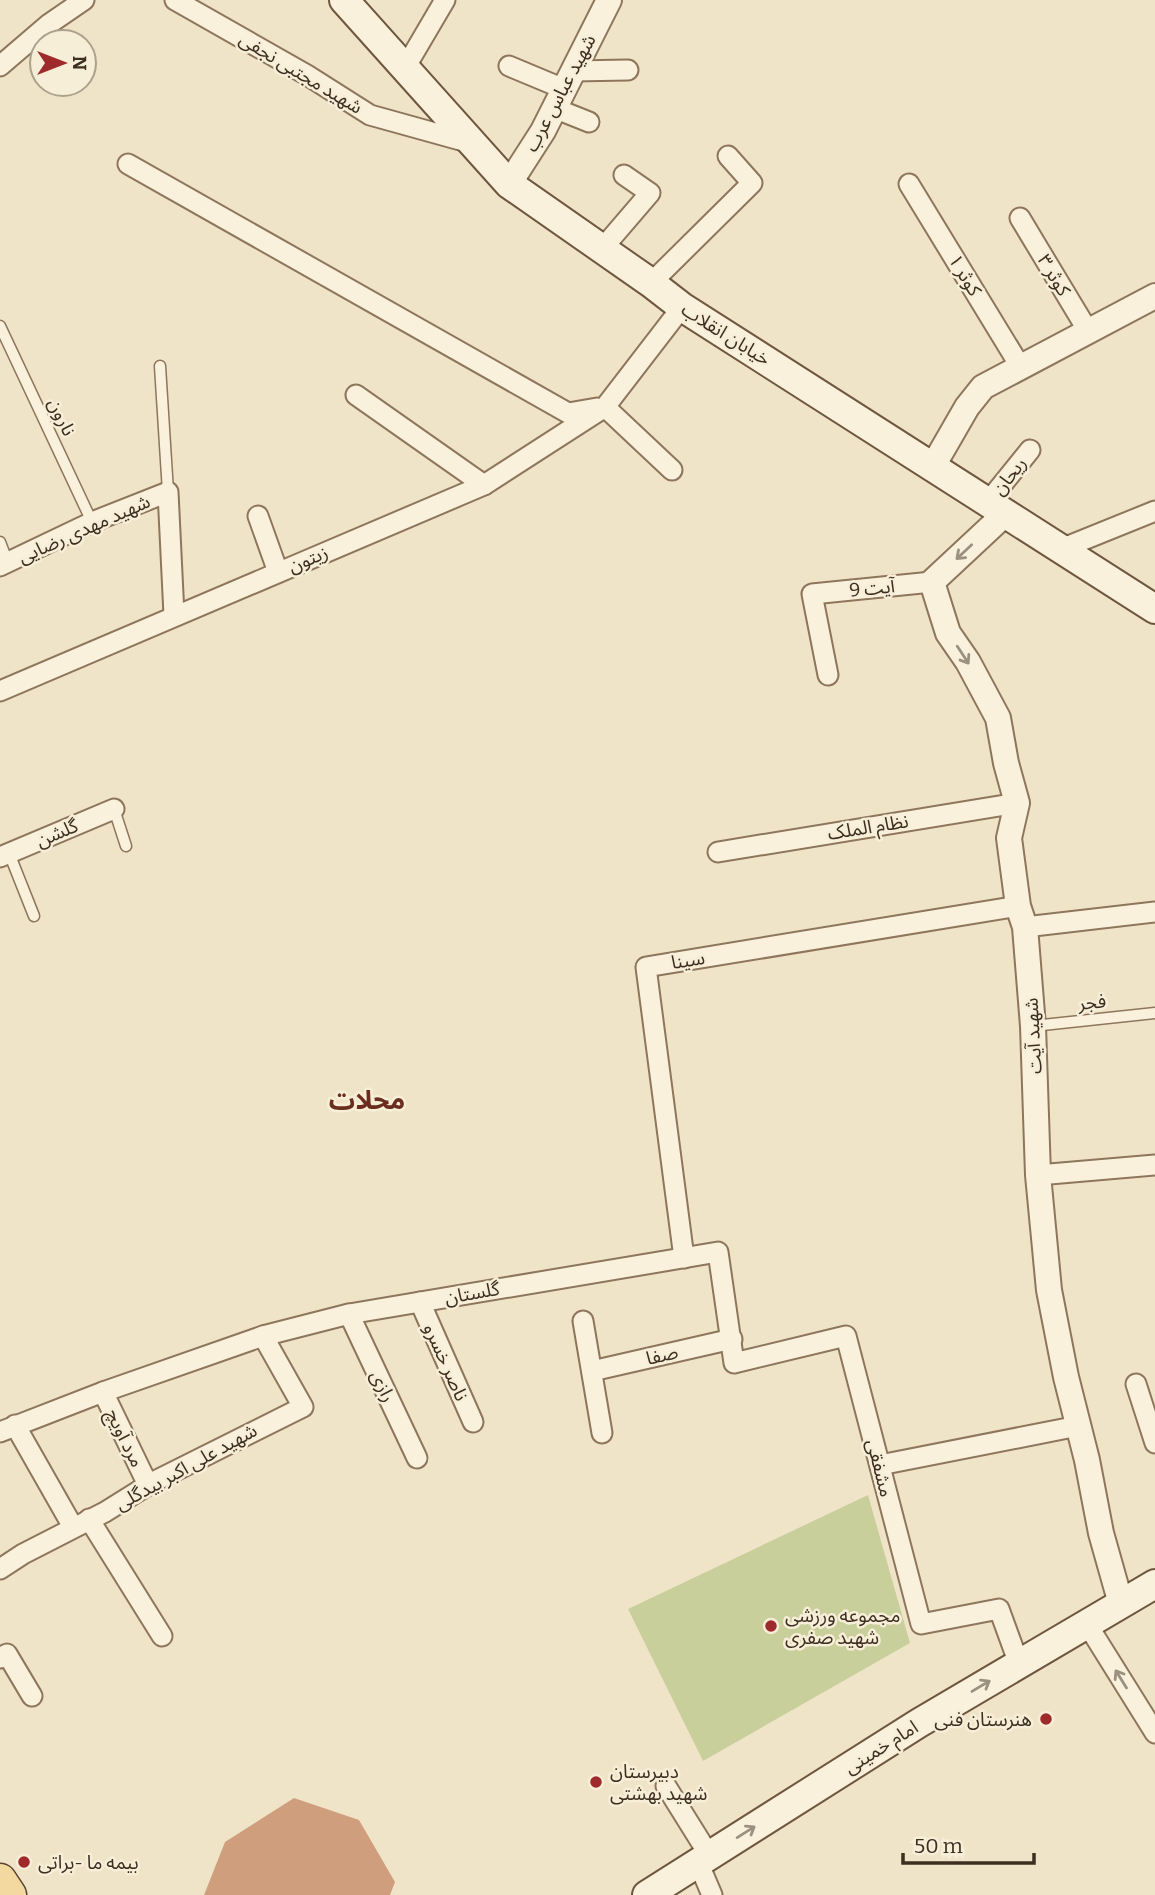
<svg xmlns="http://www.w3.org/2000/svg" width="1155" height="1895" viewBox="0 0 1155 1895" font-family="Bitter,'Noto Sans Arabic',serif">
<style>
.green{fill:#c9cf9b}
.building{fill:#cf9f7d}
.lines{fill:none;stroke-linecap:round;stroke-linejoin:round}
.service-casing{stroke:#8d765c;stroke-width:13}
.minor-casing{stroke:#8d765c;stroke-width:23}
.tertiary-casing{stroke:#8d765c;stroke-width:28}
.secondary-casing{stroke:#6f573f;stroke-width:32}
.primary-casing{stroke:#5b4430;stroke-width:35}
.service{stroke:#faf1dc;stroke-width:10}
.minor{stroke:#faf1dc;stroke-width:19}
.tertiary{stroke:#faf1dc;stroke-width:24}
.secondary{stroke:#faf1dc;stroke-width:28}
.primary{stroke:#f3d9a0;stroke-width:32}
.oneway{stroke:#9c907e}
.poi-dot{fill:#9e2a2b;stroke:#f7eed8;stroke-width:2.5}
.labels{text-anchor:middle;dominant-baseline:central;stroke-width:5;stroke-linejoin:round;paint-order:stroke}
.street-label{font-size:19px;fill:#3d2e20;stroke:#f7eed8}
.poi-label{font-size:19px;fill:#3d2e20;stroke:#f7eed8;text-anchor:start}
.district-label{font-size:26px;font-weight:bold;fill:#6b2e1e;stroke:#f7eed8}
</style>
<rect width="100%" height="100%" fill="#f0e4c8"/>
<path class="green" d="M 868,1495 L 910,1643 L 703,1761 L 628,1609 Z"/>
<path class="building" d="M 294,1798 L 359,1820 L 395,1882 L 390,1895 L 204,1895 L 225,1842 Z"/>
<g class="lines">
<defs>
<g id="service">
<path d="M 0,326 L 92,522"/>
<path d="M 160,366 L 168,492"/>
<path d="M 0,542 L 8,563"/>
<path d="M 114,809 L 126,846"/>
<path d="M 9,853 L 34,916"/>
<path d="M 1033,1026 L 1155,1013"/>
</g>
<g id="minor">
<path d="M 175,0 L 307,75 L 370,115 L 471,143"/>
<path d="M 0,66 L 49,24 L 84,0"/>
<path d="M 509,66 L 564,89"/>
<path d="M 405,68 L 445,0"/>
<path d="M 573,71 L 628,70"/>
<path d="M 554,108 L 589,122"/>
<path d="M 128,164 L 568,413 L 597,408"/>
<path d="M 909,184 L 1020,366"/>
<path d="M 1020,218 L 1088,331"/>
<path d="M 602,249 L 650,193 L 624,175"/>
<path d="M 651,283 L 752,183 L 728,156"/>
<path d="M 356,395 L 484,485"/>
<path d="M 605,407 L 672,470"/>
<path d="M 988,502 L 1030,450"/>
<path d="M 258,516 L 278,572"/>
<path d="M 1061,549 L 1155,511"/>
<path d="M 0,566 L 92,522 L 168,492 L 174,615"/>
<path d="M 828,675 L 812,594 L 932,582"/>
<path d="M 0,691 L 484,485 L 605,407 L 682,307"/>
<path d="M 718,852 L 1017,803"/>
<path d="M 0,857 L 114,809"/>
<path d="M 1025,927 L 1155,912"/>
<path d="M 1038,1175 L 1155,1165"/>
<path d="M 684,1258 L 646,967 L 1018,906"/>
<path d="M 420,1302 L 473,1422"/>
<path d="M 349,1314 L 417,1458"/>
<path d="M 583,1321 L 602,1433"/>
<path d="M 592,1371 L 732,1339"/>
<path d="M 1136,1384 L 1155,1443"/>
<path d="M 103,1392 L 148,1485"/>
<path d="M 15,1425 L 73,1527"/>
<path d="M 0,1432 L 103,1392 L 263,1336 L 349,1314 L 718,1252 L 734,1363 L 846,1336 L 921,1624 L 999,1609 L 1019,1664"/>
<path d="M 880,1465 L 1078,1426"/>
<path d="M 89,1519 L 162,1636"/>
<path d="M 0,1569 L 23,1554 L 105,1512 L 153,1482 L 303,1407 L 263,1336"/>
<path d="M 1087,1624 L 1155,1733"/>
<path d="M 0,1658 L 7,1654 L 32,1696"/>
<path d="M 666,1786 L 709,1855"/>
<path d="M 698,1862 L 712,1895"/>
</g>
<g id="tertiary">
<path d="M 509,184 L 543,131 L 609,0"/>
<path d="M 933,466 L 967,407 L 983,387 L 1155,296"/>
<path d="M 1006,513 L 932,582 L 948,633 L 968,662 L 998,718 L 1006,763 L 1017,803 L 1009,838 L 1018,906 L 1025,927 L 1033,1026 L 1038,1175 L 1049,1290 L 1066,1377 L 1087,1460 L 1101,1533 L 1121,1604"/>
</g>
<g id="secondary">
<path d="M 344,0 L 509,184 L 651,283 L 682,307 L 1155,609"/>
<path d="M 647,1895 L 919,1723 L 1155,1584"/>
</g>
<path id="primary" d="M 0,1880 L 10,1895"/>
</defs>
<use href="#service" class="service-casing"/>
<use href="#minor" class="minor-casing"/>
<use href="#tertiary" class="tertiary-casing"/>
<use href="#secondary" class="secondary-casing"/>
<use href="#primary" class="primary-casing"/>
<use href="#service" class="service"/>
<use href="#minor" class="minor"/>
<use href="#tertiary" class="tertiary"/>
<use href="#secondary" class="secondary"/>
<use href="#primary" class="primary"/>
</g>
<defs><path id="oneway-shaft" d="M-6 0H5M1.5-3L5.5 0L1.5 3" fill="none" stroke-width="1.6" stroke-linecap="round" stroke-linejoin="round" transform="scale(1.75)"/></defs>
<g class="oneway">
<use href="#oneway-shaft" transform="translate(964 552) rotate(137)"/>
<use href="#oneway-shaft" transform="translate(963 655) rotate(57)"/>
<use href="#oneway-shaft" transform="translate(1121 1679) rotate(-122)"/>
<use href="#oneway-shaft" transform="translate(981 1686) rotate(-31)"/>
<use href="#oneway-shaft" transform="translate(746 1832) rotate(-32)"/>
</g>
<g class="poi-dot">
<circle cx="771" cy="1626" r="7"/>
<circle cx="1046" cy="1719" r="7"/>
<circle cx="596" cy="1782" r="7"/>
<circle cx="24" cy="1862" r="7"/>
</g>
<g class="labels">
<g class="street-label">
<text transform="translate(301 73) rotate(31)">شهید مجتبی نجفی</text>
<text transform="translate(560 93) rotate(-62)">شهید عباس عرب</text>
<text transform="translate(965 275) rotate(59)">کوثر ۱</text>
<text transform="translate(1054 275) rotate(59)">کوثر ۳</text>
<text transform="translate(726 334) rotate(32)">خیابان انقلاب</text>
<text transform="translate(62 417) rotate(65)">نارون</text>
<text transform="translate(1009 476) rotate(-52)">ریحان</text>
<text transform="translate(84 529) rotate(-24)">شهید مهدی رضایی</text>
<text transform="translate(308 559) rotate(-23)">زیتون</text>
<text transform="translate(872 588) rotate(-6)">آیت 9</text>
<text transform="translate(868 827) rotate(-9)">نظام الملک</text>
<text transform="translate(57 833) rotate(-23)">گلشن</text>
<text transform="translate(688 960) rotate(-9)">سینا</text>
<text transform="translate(1092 1002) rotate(-6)">فجر</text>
<text transform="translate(1033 1036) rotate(-93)">شهید آیت</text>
<text transform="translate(472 1293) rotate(-10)">گلستان</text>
<text transform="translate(662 1355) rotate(-13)">صفا</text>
<text transform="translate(446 1362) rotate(66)">ناصر خسرو</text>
<text transform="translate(383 1386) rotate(64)">رازی</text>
<text transform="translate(125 1438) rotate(64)">مرد آویچ</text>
<text transform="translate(186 1467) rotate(-29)">شهید علی اکبر بیدگلی</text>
<text transform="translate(880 1468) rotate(76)">مشفقی</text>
<text transform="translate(881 1747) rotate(-32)">امام خمینی</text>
</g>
<g class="poi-label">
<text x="785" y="1615">مجموعه ورزشی<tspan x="785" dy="22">شهید صفری</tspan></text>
<text x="1032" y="1719" text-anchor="end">هنرستان فنی</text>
<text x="610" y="1771">دبیرستان<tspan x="610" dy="22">شهید بهشتی</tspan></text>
<text x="38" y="1862">بیمه ما -براتی</text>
</g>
<g class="district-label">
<text x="367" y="1100">محلات</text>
</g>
</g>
<g transform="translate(63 63) rotate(90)"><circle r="33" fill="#f7eed8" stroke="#ada18e" stroke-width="2"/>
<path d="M0-5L12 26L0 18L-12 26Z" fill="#9e2a2b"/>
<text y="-10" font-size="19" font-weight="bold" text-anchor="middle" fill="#3d2e20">N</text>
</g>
<path d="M903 1853v10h131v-10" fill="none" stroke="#3d2e20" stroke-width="3.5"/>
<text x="914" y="1853" font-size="21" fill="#3d2e20" stroke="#f7eed8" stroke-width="5" paint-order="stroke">50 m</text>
</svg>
